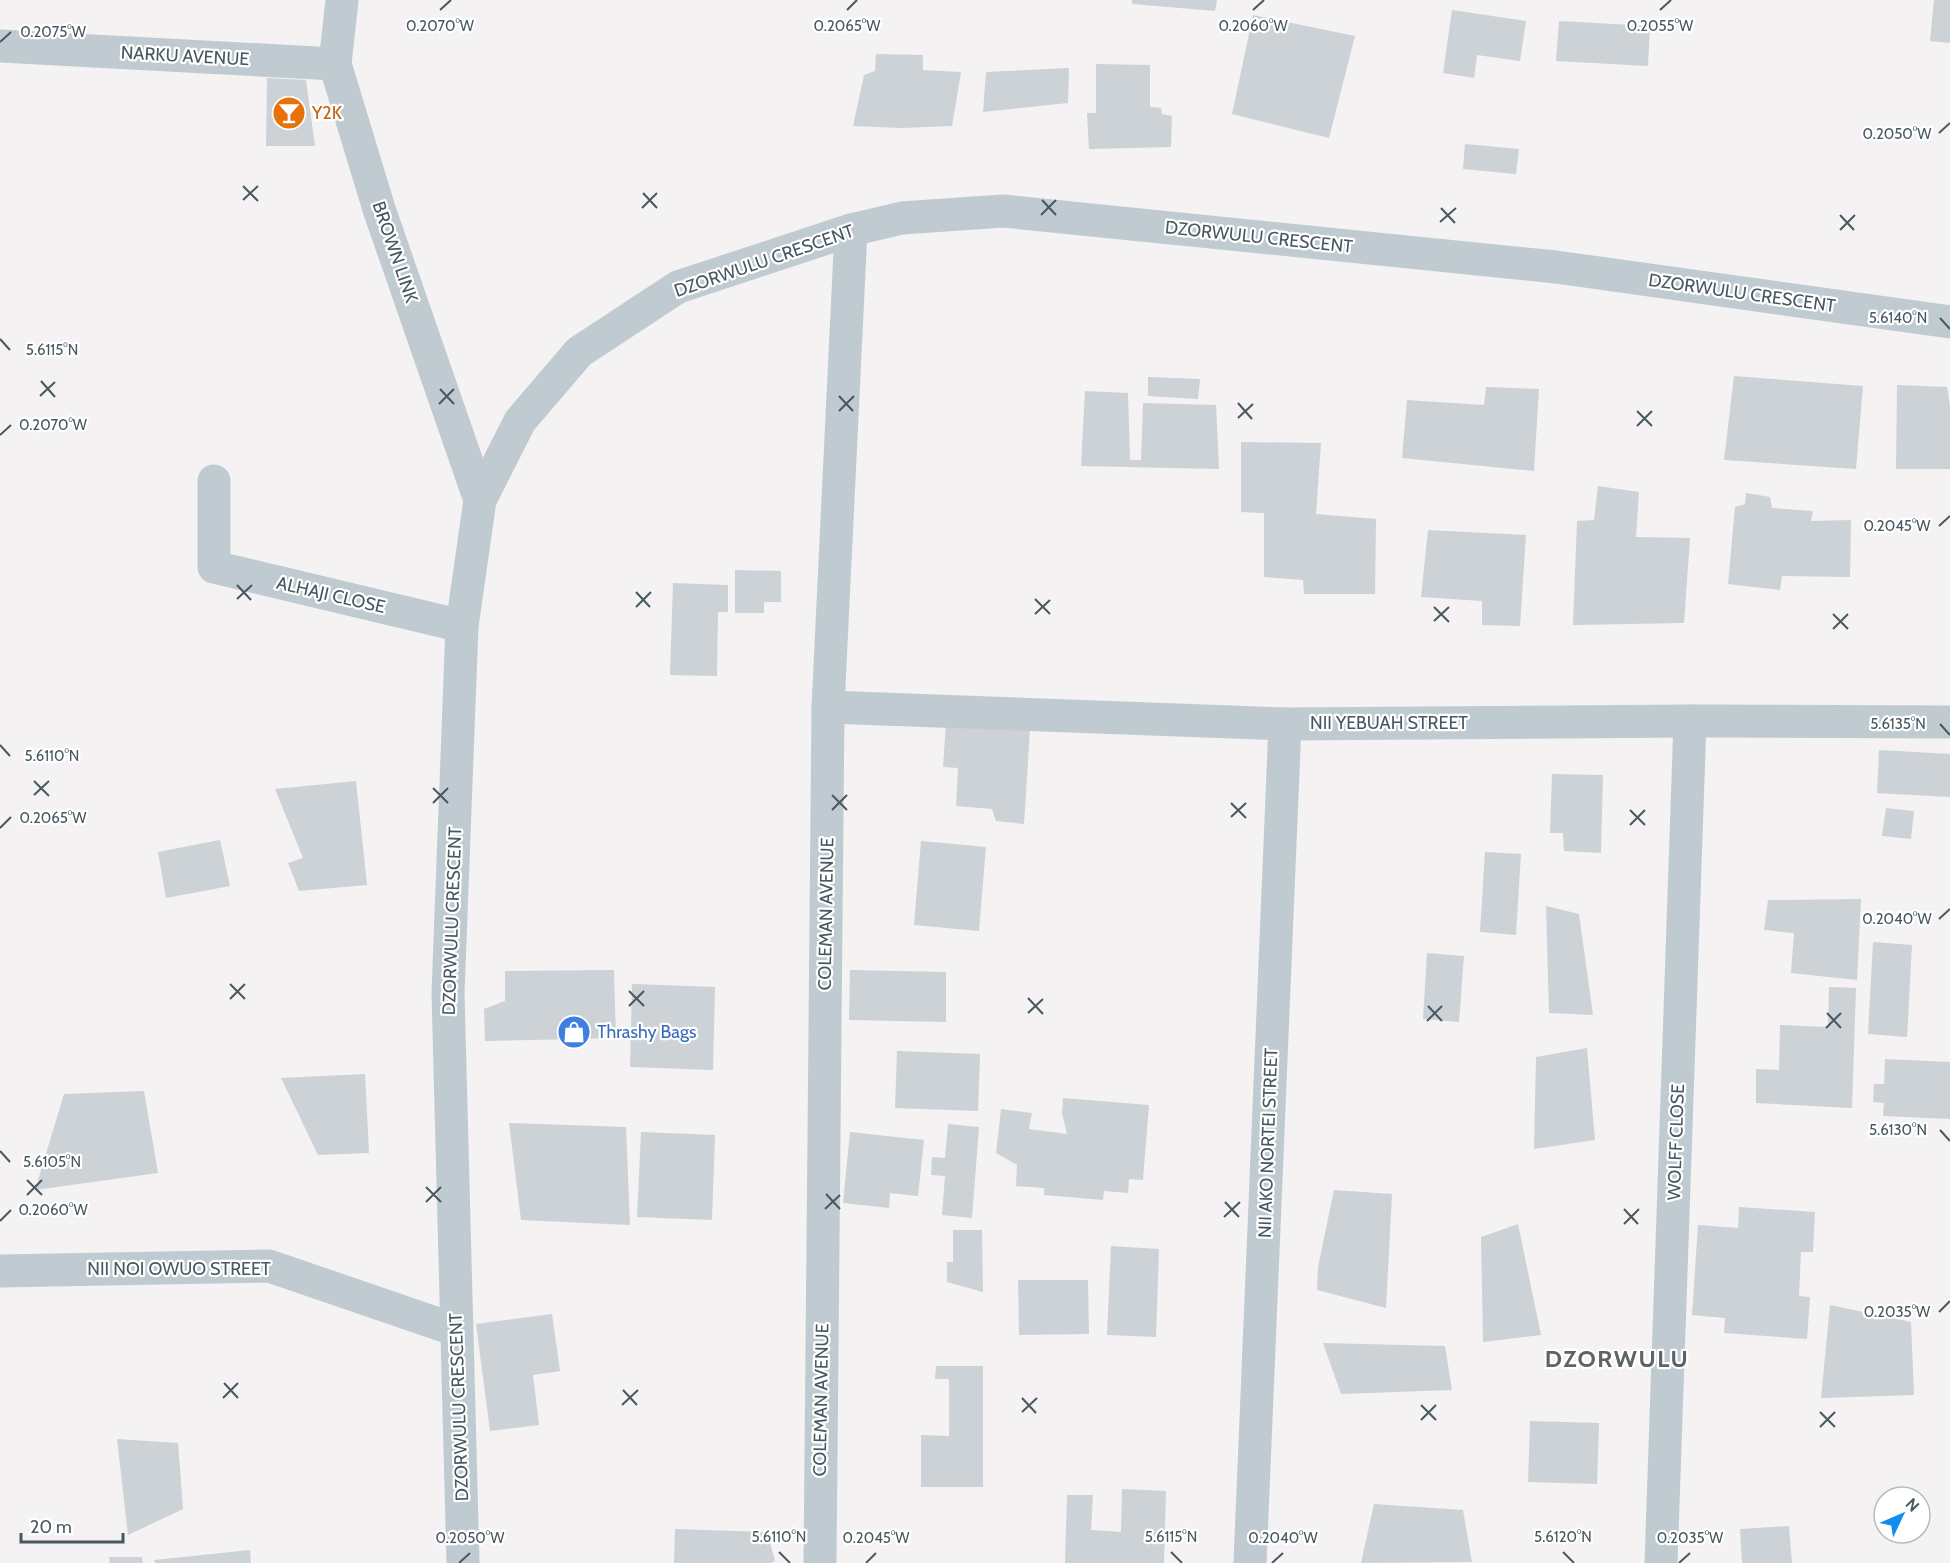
<svg xmlns="http://www.w3.org/2000/svg" width="1950" height="1563" viewBox="0 0 1950 1563" font-family="Cabin,sans-serif">
<style>
.building{fill:#cdd2d6}
.lines{fill:none;stroke-linecap:round;stroke-linejoin:round}
.minor{stroke:#bfcbd1;stroke-width:33}
.ticks{fill:none;stroke:#485860;stroke-width:2}
.labels{text-anchor:middle;dominant-baseline:central;stroke-width:4.5;stroke-linejoin:round;paint-order:stroke}
.street-label{font-size:18px;fill:#485860;stroke:#fff}
.food-label{font-size:18px;fill:#c56008;stroke:#fff;text-anchor:start}
.shop-label{font-size:18px;fill:#366cbe;stroke:#fff;text-anchor:start}
.district-label{font-size:24px;font-weight:bold;letter-spacing:1.5px;fill:#5d6367;stroke:#fff}
.ticks-label{font-size:15px;text-anchor:middle;fill:#485860;stroke:#fff;stroke-width:4.5;stroke-linejoin:round;paint-order:stroke}
</style>
<rect width="100%" height="100%" fill="#f4f2f2"/>
<g class="building">
<path d="M 1132,0 L 1217,0 L 1215,11 L 1132,4 Z"/>
<path d="M 1934,0 L 1950,0 L 1950,43 L 1930,41 Z"/>
<path d="M 1452,10 L 1526,21 L 1520,61 L 1477,55 L 1474,78 L 1443,73 Z"/>
<path d="M 1253,15 L 1355,36 L 1329,138 L 1232,114 Z"/>
<path d="M 1559,21 L 1650,26 L 1648,66 L 1556,61 Z"/>
<path d="M 876,54 L 923,55 L 923,70 L 961,72 L 952,126 L 902,128 L 853,126 L 864,75 L 875,71 Z"/>
<path d="M 1096,64 L 1150,65 L 1150,107 L 1161,108 L 1162,114 L 1172,116 L 1171,147 L 1089,149 L 1087,113 L 1096,113 Z"/>
<path d="M 1069,68 L 1068,103 L 983,112 L 986,72 Z"/>
<path d="M 267,78 L 306,80 L 315,146 L 266,146 Z"/>
<path d="M 1465,144 L 1519,149 L 1516,174 L 1463,169 Z"/>
<path d="M 1734,376 L 1863,386 L 1856,469 L 1724,460 Z"/>
<path d="M 1148,377 L 1200,379 L 1198,399 L 1148,396 Z"/>
<path d="M 1897,385 L 1947,387 L 1950,406 L 1950,469 L 1896,469 Z"/>
<path d="M 1486,387 L 1539,389 L 1534,471 L 1402,458 L 1407,400 L 1484,405 Z"/>
<path d="M 1085,391 L 1128,393 L 1130,460 L 1141,460 L 1143,403 L 1216,405 L 1219,469 L 1081,466 Z"/>
<path d="M 1241,442 L 1321,443 L 1316,514 L 1376,519 L 1375,594 L 1304,594 L 1303,580 L 1264,577 L 1264,513 L 1241,512 Z"/>
<path d="M 1598,486 L 1639,492 L 1636,537 L 1690,538 L 1684,623 L 1573,625 L 1577,521 L 1594,520 Z"/>
<path d="M 1746,493 L 1770,497 L 1772,508 L 1813,511 L 1811,521 L 1851,520 L 1850,577 L 1782,576 L 1780,590 L 1728,584 L 1735,507 L 1745,504 Z"/>
<path d="M 1428,530 L 1526,535 L 1520,626 L 1482,625 L 1482,601 L 1421,597 Z"/>
<path d="M 735,570 L 781,571 L 781,602 L 764,602 L 764,613 L 735,613 Z"/>
<path d="M 673,583 L 728,585 L 728,612 L 718,612 L 717,676 L 670,675 Z"/>
<path d="M 946,723 L 1030,729 L 1024,824 L 996,821 L 992,809 L 956,806 L 958,768 L 943,767 Z"/>
<path d="M 1879,750 L 1950,754 L 1950,797 L 1877,793 Z"/>
<path d="M 1552,774 L 1603,775 L 1601,853 L 1564,851 L 1563,833 L 1550,833 Z"/>
<path d="M 356,781 L 367,885 L 299,891 L 288,863 L 303,858 L 275,789 Z"/>
<path d="M 1886,808 L 1914,811 L 1911,839 L 1882,836 Z"/>
<path d="M 220,840 L 230,886 L 166,898 L 158,852 Z"/>
<path d="M 921,841 L 986,847 L 979,931 L 914,925 Z"/>
<path d="M 1485,852 L 1521,854 L 1516,935 L 1480,932 Z"/>
<path d="M 1861,899 L 1857,980 L 1791,973 L 1794,933 L 1764,930 L 1768,900 Z"/>
<path d="M 1546,906 L 1579,914 L 1593,1015 L 1549,1013 Z"/>
<path d="M 1873,942 L 1912,945 L 1907,1037 L 1868,1034 Z"/>
<path d="M 1427,953 L 1464,956 L 1459,1022 L 1423,1019 Z"/>
<path d="M 614,970 L 616,1038 L 485,1041 L 484,1009 L 505,1001 L 505,971 Z"/>
<path d="M 850,970 L 946,972 L 946,1022 L 849,1020 Z"/>
<path d="M 632,984 L 715,987 L 713,1070 L 630,1067 Z"/>
<path d="M 1829,987 L 1856,988 L 1852,1108 L 1756,1103 L 1756,1069 L 1779,1070 L 1780,1025 L 1828,1027 Z"/>
<path d="M 1587,1048 L 1595,1140 L 1534,1149 L 1536,1057 Z"/>
<path d="M 897,1051 L 980,1054 L 978,1111 L 895,1108 Z"/>
<path d="M 1885,1059 L 1950,1062 L 1950,1119 L 1883,1116 L 1884,1103 L 1873,1102 L 1874,1084 L 1884,1084 Z"/>
<path d="M 365,1074 L 369,1153 L 318,1155 L 281,1078 Z"/>
<path d="M 144,1091 L 158,1173 L 35,1190 L 64,1094 Z"/>
<path d="M 1063,1098 L 1149,1105 L 1143,1180 L 1129,1179 L 1128,1193 L 1104,1191 L 1103,1200 L 1044,1195 L 1044,1188 L 1016,1186 L 1017,1165 L 996,1153 L 1001,1109 L 1032,1113 L 1029,1129 L 1067,1134 L 1062,1113 Z"/>
<path d="M 509,1123 L 626,1127 L 630,1225 L 521,1220 Z"/>
<path d="M 948,1124 L 979,1127 L 972,1218 L 942,1215 L 945,1176 L 931,1175 L 932,1157 L 945,1158 Z"/>
<path d="M 641,1132 L 715,1135 L 712,1220 L 637,1217 Z"/>
<path d="M 850,1132 L 924,1140 L 918,1196 L 890,1193 L 889,1208 L 843,1203 Z"/>
<path d="M 1334,1190 L 1392,1194 L 1386,1308 L 1317,1290 L 1318,1267 Z"/>
<path d="M 1739,1207 L 1815,1212 L 1813,1252 L 1801,1252 L 1799,1296 L 1810,1297 L 1807,1339 L 1724,1333 L 1725,1318 L 1692,1315 L 1698,1225 L 1738,1228 Z"/>
<path d="M 1518,1224 L 1541,1335 L 1483,1342 L 1481,1237 Z"/>
<path d="M 953,1230 L 982,1230 L 983,1292 L 947,1282 L 947,1262 L 953,1262 Z"/>
<path d="M 1111,1246 L 1159,1249 L 1156,1337 L 1107,1335 Z"/>
<path d="M 1018,1280 L 1088,1280 L 1089,1334 L 1019,1335 Z"/>
<path d="M 1830,1305 L 1911,1322 L 1914,1395 L 1821,1398 Z"/>
<path d="M 552,1314 L 560,1371 L 533,1375 L 539,1425 L 490,1431 L 476,1324 Z"/>
<path d="M 1323,1343 L 1445,1346 L 1452,1390 L 1341,1394 Z"/>
<path d="M 936,1366 L 983,1366 L 983,1487 L 921,1487 L 921,1435 L 949,1436 L 949,1379 L 935,1379 Z"/>
<path d="M 1530,1421 L 1599,1423 L 1597,1484 L 1528,1482 Z"/>
<path d="M 117,1439 L 178,1443 L 183,1509 L 128,1535 Z"/>
<path d="M 1122,1489 L 1166,1491 L 1164,1563 L 1065,1563 L 1067,1495 L 1093,1495 L 1091,1530 L 1121,1532 Z"/>
<path d="M 1374,1504 L 1463,1510 L 1472,1562 L 1361,1563 Z"/>
<path d="M 1789,1526 L 1792,1563 L 1742,1563 L 1740,1529 Z"/>
<path d="M 675,1529 L 767,1532 L 775,1561 L 771,1563 L 674,1563 Z"/>
<path d="M 250,1550 L 251,1563 L 155,1563 L 154,1560 Z"/>
<path d="M 109,1557 L 142,1557 L 143,1563 L 110,1563 Z"/>
</g>
<g class="lines">
<g class="minor">
<path d="M 342,0 L 335,64 L 379,209 L 480,500"/>
<path d="M 0,46 L 335,64"/>
<path d="M 214,481 L 214,567 L 462,626"/>
<path d="M 828,707 L 1285,724 L 1690,721 L 1950,722"/>
<path d="M 0,1271 L 269,1266 L 456,1330"/>
<path d="M 463,1563 L 448,993 L 462,626 L 480,500 L 520,421 L 579,352 L 678,287 L 851,230 L 902,218 L 1003,211 L 1556,267 L 1950,322"/>
<path d="M 820,1563 L 828,707 L 851,230"/>
<path d="M 1250,1563 L 1285,724"/>
<path d="M 1661,1563 L 1690,721"/>
</g>
</g>
<path class="ticks" d="M 440,10 L 451,0M 847,10 L 857,0M 1253,10 L 1264,0M 1660,10 L 1671,0M 0,42 L 11,32M 1939,133 L 1950,123M 243,186 L 258,201M 643,193 L 657,208M 243,200 L 258,186M 1042,200 L 1056,215M 642,208 L 657,193M 1441,208 L 1455,223M 1041,215 L 1056,200M 1840,215 L 1854,230M 1440,222 L 1456,208M 1840,230 L 1855,215M 1940,318 L 1950,329M 0,339 L 10,350M 41,381 L 55,397M 440,389 L 454,404M 40,396 L 55,382M 839,396 L 853,411M 1238,403 L 1252,419M 439,404 L 454,389M 839,411 L 854,396M 1637,411 L 1652,426M 1238,418 L 1253,404M 1637,426 L 1652,411M 0,435 L 11,425M 1939,526 L 1950,516M 237,585 L 251,600M 636,592 L 650,607M 237,599 L 252,585M 1035,599 L 1050,614M 636,607 L 651,592M 1434,607 L 1449,622M 1035,614 L 1050,600M 1833,614 L 1848,629M 1434,621 L 1449,607M 1833,629 L 1848,614M 1940,724 L 1950,735M 0,745 L 10,756M 34,781 L 49,796M 433,788 L 448,803M 34,795 L 49,781M 832,795 L 847,810M 433,803 L 448,788M 1231,803 L 1246,818M 832,810 L 847,795M 1630,810 L 1645,825M 1231,817 L 1246,803M 1630,825 L 1645,810M 0,828 L 11,817M 1939,919 L 1950,909M 230,984 L 245,999M 629,991 L 644,1006M 1028,998 L 1043,1014M 230,999 L 245,984M 629,1006 L 644,991M 1428,1006 L 1442,1021M 1028,1013 L 1043,999M 1827,1013 L 1841,1028M 1427,1021 L 1442,1006M 1826,1028 L 1841,1013M 1940,1130 L 1950,1141M 0,1151 L 10,1162M 27,1180 L 42,1195M 426,1187 L 441,1202M 826,1194 L 840,1209M 27,1195 L 42,1180M 426,1202 L 441,1187M 1225,1202 L 1239,1217M 825,1209 L 840,1195M 1624,1209 L 1638,1224M 1224,1217 L 1240,1202M 0,1221 L 11,1210M 1624,1224 L 1639,1209M 1939,1312 L 1950,1301M 224,1383 L 238,1398M 623,1390 L 637,1405M 223,1398 L 238,1383M 1022,1398 L 1036,1413M 622,1405 L 638,1390M 1421,1405 L 1436,1420M 1022,1412 L 1037,1398M 1820,1412 L 1835,1427M 1421,1420 L 1436,1405M 1820,1427 L 1835,1412M 779,1552 L 790,1563M 1171,1552 L 1182,1563M 1563,1552 L 1574,1563M 459,1563 L 470,1553M 866,1563 L 876,1553M 1272,1563 L 1283,1553M 1679,1563 L 1690,1553"/>
<defs>
<symbol id="bar-disc" viewBox="-11 -11 22 22"><circle r="9.5" fill="#e8710a" stroke="#fff"/><path d="M-6-5H6L.8 .8V4.5H3.5V6h-7V4.5H-.8V.8Z" fill="#fff"/></symbol>
<symbol id="shop-disc" viewBox="-11 -11 22 22"><circle r="9.5" fill="#3f7fe0" stroke="#fff"/><path d="M-5-2.5h2.3a2.7 3.5 0 0 1 5.4 0H5L5.5 6h-11ZM-1.5-2.5h3a1.5 2.3 0 0 0-3 0Z" fill="#fff"/></symbol>
</defs>
<g fill-rule="evenodd">
<use href="#bar-disc" x="270" y="94" width="38" height="38"/>
<use href="#shop-disc" x="555" y="1013" width="38" height="38"/>
</g>
<g class="labels">
<g class="street-label">
<text transform="translate(185 56) rotate(3)">NARKU AVENUE</text>
<text transform="translate(1259 237) rotate(6)">DZORWULU CRESCENT</text>
<text transform="translate(395 252) rotate(71)">BROWN LINK</text>
<text transform="translate(764 261) rotate(-19)">DZORWULU CRESCENT</text>
<text transform="translate(1742 293) rotate(8)">DZORWULU CRESCENT</text>
<text transform="translate(331 595) rotate(13)">ALHAJI CLOSE</text>
<text x="1389" y="723">NII YEBUAH STREET</text>
<text transform="translate(826 914) rotate(-89)">COLEMAN AVENUE</text>
<text transform="translate(452 921) rotate(-88)">DZORWULU CRESCENT</text>
<text transform="translate(1676 1142) rotate(-88)">WOLFF CLOSE</text>
<text transform="translate(1268 1143) rotate(-88)">NII AKO NORTEI STREET</text>
<text x="179" y="1269">NII NOI OWUO STREET</text>
<text transform="translate(821 1400) rotate(-89)">COLEMAN AVENUE</text>
<text transform="translate(459 1407) rotate(-92)">DZORWULU CRESCENT</text>
</g>
<g class="food-label">
<text x="312" y="113">Y2K</text>
</g>
<g class="shop-label">
<text x="597" y="1032">Thrashy Bags</text>
</g>
<g class="district-label">
<text x="1617" y="1358">DZORWULU</text>
</g>
</g>
<g class="ticks-label">
<text x="440" y="31">0.2070°W</text>
<text x="847" y="31">0.2065°W</text>
<text x="1253" y="31">0.2060°W</text>
<text x="1660" y="31">0.2055°W</text>
<text x="53" y="37">0.2075°W</text>
<text x="1897" y="139">0.2050°W</text>
<text x="1898" y="323">5.6140°N</text>
<text x="52" y="355">5.6115°N</text>
<text x="53" y="430">0.2070°W</text>
<text x="1897" y="531">0.2045°W</text>
<text x="1898" y="729">5.6135°N</text>
<text x="52" y="761">5.6110°N</text>
<text x="53" y="823">0.2065°W</text>
<text x="1897" y="924">0.2040°W</text>
<text x="1898" y="1135">5.6130°N</text>
<text x="52" y="1167">5.6105°N</text>
<text x="53" y="1215">0.2060°W</text>
<text x="1897" y="1317">0.2035°W</text>
<text x="779" y="1542">5.6110°N</text>
<text x="1171" y="1542">5.6115°N</text>
<text x="1563" y="1542">5.6120°N</text>
<text x="470" y="1543">0.2050°W</text>
<text x="876" y="1543">0.2045°W</text>
<text x="1283" y="1543">0.2040°W</text>
<text x="1690" y="1543">0.2035°W</text>
</g>
<g transform="translate(1902 1515) rotate(46)"><circle r="28" fill="#ffffff" stroke="#b6bcbf" stroke-width="1.5"/>
<path d="M0-4.5L10 22L0 15L-10 22Z" fill="#108def"/>
<text y="-9" font-size="16" font-weight="bold" text-anchor="middle" fill="#485860">N</text>
</g>
<path d="M21 1533v9h102v-9" fill="none" stroke="#485860" stroke-width="3"/>
<text x="30" y="1533" font-size="18" fill="#485860" stroke="#ffffff" stroke-width="4.5" paint-order="stroke">20 m</text>
</svg>
